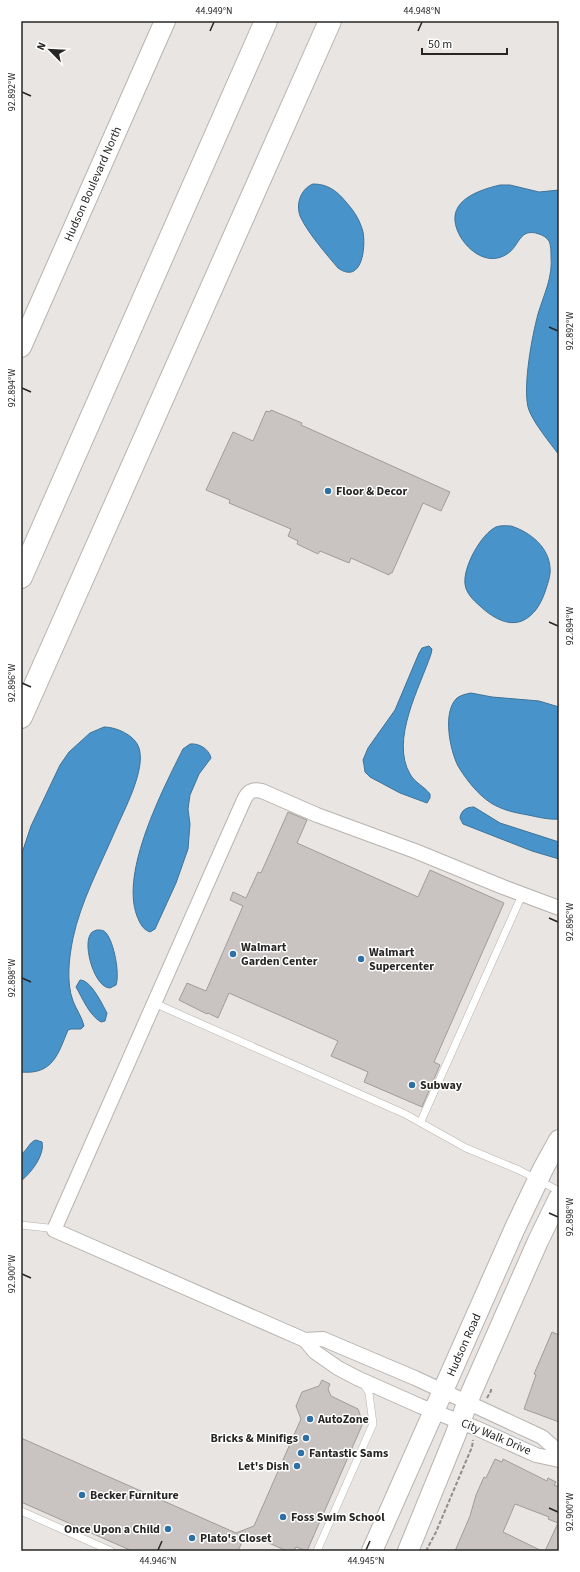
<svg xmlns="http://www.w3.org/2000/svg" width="580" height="1572" viewBox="0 0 580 1572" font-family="'Source Sans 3',sans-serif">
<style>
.water{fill:#4894ca;stroke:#3e7398}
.building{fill:#c9c4c2;stroke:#a09c99}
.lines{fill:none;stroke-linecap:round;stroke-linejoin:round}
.lane-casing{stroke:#b7b3b0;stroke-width:8}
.street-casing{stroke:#b7b3b0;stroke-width:16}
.secondary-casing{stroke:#b7b3b0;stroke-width:22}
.highway-casing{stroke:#b7b3b0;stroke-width:24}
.path{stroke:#908d8b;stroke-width:2;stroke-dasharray:4 2;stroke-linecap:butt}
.lane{stroke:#fff;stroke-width:7}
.street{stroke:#fff;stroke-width:14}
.secondary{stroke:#fff;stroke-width:20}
.highway{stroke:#fff;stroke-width:22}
.ticks{fill:none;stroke:#272625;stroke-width:1.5}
.poi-dot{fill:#2e70a6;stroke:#fff;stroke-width:1.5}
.labels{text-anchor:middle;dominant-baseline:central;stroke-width:3;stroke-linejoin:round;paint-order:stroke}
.street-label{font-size:12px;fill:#272625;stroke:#fff}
.poi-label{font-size:12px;font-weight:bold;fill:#272625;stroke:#fff;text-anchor:start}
.neatline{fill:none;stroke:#272625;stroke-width:1.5}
.ticks-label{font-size:10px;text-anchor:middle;fill:#272625}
</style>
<rect width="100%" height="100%" fill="#e9e5e2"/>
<g class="water">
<path d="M 313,184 C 328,184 337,191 346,202 C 354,211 360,220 363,232 C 366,247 362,285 338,268 C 327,255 308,233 301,218 C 295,206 300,189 313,184 Z"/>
<path d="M 500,185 L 510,185 L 539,192 L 559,190 L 559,455 C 551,444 531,420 528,407 C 523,385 532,336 538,314 C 544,294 553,277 551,256 C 551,252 551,245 549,241 C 547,238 543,235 539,234 C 519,227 520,246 507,254 C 489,266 469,252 460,236 C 442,203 475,191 500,185 Z"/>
<path d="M 511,526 C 530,532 549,547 550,568 C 551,576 547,585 545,592 C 542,600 538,609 531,615 C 514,631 494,619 480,606 C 473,600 466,593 465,584 C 463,567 481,534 496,527 C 501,525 507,526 511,526 Z"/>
<path d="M 429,646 L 432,649 L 431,654 C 420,687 390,740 410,774 C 415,783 424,786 430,794 L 430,798 L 427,803 L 400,793 L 370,777 L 365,772 L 364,765 L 363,760 L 368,748 L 395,710 L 419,653 L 422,648 Z"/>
<path d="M 471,693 L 492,697 L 539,701 L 559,707 L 559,819 C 549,820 538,817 528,815 C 516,813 502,810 491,803 C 477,794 466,779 458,766 C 450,750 442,712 457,698 C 461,695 466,694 471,693 Z"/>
<path d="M 104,727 C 116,727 135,735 139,748 C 146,770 124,810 115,831 C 100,866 81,901 73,938 C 69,958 66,982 73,1001 C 76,1009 82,1017 84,1026 L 81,1029 L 71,1029 L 68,1030 C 58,1054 53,1075 21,1072 L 21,856 L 31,826 L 60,765 L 69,752 L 90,733 Z"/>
<path d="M 190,744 C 199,743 209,749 211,758 L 199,774 L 190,795 L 188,809 L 190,824 L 188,849 L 176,883 L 155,929 L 150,932 C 142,929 140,923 137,916 C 120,872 163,789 183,749 Z"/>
<path d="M 474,807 L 500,823 L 559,842 L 559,859 L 532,851 L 463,824 L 460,818 C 461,810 467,807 474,807 Z"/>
<path d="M 97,930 C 101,930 104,930 106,933 C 114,942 120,974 116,985 L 110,988 C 95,988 83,947 90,935 C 91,932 94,931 97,930 Z"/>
<path d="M 80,980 C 91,980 102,1004 107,1013 L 105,1021 L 101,1022 C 89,1015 83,999 76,987 Z"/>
<path d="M 36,1140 L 42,1142 C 45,1155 31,1173 21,1181 L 21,1154 C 28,1150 29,1142 36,1140 Z"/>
</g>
<g class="building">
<path d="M 271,410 L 302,423 L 301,425 L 450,492 L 441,511 L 423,503 L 392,573 L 390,573 L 389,575 L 351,558 L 349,563 L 320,551 L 318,554 L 297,544 L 298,541 L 288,536 L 291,529 L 229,503 L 230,500 L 206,490 L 233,432 L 253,441 L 266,411 L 270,412 Z"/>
<path d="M 288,812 L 307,820 L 297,843 L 418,897 L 430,870 L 504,903 L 434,1062 L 440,1065 L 422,1107 L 364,1082 L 368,1072 L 331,1056 L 338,1041 L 229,993 L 218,1018 L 208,1013 L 207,1014 L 179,1000 L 187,983 L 206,991 L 243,906 L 230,900 L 233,892 L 246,898 L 258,872 L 261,873 Z"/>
<path d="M 552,1332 L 559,1335 L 559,1422 L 524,1409 L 536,1375 L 534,1374 Z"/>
<path d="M 322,1380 L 330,1384 L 328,1389 L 331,1396 L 358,1409 L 363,1423 L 307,1551 L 296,1547 L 294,1551 L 287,1551 L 253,1536 L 243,1540 L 238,1551 L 132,1551 L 21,1502 L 21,1438 L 236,1533 L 254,1526 L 301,1419 L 296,1406 L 302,1392 L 319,1386 Z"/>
<path d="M 495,1459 L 502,1462 L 503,1459 L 547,1481 L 548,1478 L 556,1482 L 554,1485 L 559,1487 L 559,1551 L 545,1551 L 558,1523 L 548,1519 L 549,1517 L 515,1504 L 503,1532 L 542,1551 L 455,1551 L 470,1516 L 476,1495 L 484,1477 L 486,1478 Z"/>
</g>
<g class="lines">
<defs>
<g id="lane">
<path d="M 154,1003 L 405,1114 L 466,1148 L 519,1170 L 559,1191"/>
<path d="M 421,1121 L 522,895"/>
<path d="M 21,1225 L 48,1228 L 54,1230"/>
<path d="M 21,1511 L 111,1551"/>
<path d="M 317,1551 L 373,1424 L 369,1393 L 363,1383"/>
</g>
<g id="street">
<path d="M 559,908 L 503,887 L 415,851 L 317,815 L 262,791 C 246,787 245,799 239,811 L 54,1230 L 305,1340 L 315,1352 L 338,1368 L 357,1378 L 420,1406 L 476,1428 L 536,1455 L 559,1460"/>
<path d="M 305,1340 L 323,1339 L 337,1345 L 415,1378 L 542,1437 L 559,1452"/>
</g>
<g id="secondary">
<path d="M 21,347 L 165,21"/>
<path d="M 372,1551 L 515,1228 L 543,1169 L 559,1140"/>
<path d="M 408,1551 L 455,1436 L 471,1393 L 538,1241 L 559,1198"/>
</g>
<g id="highway">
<path d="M 21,577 L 266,21"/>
<path d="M 21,717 L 330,21"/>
</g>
</defs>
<use href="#lane" class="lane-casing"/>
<use href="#street" class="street-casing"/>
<use href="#secondary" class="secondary-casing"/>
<use href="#highway" class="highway-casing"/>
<g class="path">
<path d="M 487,1398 L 491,1391 L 491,1388"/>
<path d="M 426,1551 L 436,1532 L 472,1447 L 473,1440"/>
</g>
<use href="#lane" class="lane"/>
<use href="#street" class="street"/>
<use href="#secondary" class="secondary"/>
<use href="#highway" class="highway"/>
</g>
<path class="ticks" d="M 210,31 L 214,22M 418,31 L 422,22M 22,92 L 31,96M 549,327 L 558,331M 22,388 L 31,392M 549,622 L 558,626M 22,683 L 31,687M 549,918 L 558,922M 22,978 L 31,982M 549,1213 L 558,1217M 22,1274 L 31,1278M 549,1508 L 558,1512M 158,1550 L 162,1541M 366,1550 L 370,1541"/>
<g class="poi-dot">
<circle cx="328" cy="491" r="4"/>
<circle cx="233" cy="954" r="4"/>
<circle cx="361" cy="959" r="4"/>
<circle cx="412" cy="1085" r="4"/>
<circle cx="310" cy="1419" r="4"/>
<circle cx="306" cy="1438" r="4"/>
<circle cx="301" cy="1453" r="4"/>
<circle cx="297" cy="1466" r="4"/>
<circle cx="82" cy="1495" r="4"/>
<circle cx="283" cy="1517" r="4"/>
<circle cx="168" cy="1529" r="4"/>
<circle cx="192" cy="1538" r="4"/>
</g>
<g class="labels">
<g class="street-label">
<text transform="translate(93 184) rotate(-66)">Hudson Boulevard North</text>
<text transform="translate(464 1345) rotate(-66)">Hudson Road</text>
<text transform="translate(496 1437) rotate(23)">City Walk Drive</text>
</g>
<g class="poi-label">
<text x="336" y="491">Floor &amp; Decor</text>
<text x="241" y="947">Walmart<tspan x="241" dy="14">Garden Center</tspan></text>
<text x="369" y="952">Walmart<tspan x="369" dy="14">Supercenter</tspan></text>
<text x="420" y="1085">Subway</text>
<text x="318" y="1419">AutoZone</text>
<text x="298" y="1438" text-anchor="end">Bricks &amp; Minifigs</text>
<text x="309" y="1453">Fantastic Sams</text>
<text x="289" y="1466" text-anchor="end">Let's Dish</text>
<text x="90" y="1495">Becker Furniture</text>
<text x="291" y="1517">Foss Swim School</text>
<text x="160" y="1529" text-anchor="end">Once Upon a Child</text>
<text x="200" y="1538">Plato's Closet</text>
</g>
</g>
<rect width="580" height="1572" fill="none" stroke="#ffffff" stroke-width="44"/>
<g transform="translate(50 50) rotate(294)" stroke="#ffffff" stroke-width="3" paint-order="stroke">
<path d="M0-3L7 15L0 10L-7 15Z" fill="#272625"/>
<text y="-6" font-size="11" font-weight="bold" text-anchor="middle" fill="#272625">N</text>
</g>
<path d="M422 48v6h85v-6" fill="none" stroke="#272625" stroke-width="2"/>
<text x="428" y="48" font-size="12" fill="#272625" stroke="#ffffff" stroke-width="3" paint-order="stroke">50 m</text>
<rect x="22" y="22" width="536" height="1528" class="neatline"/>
<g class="ticks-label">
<text x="214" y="14">44.949°N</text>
<text x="422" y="14">44.948°N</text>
<text transform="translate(11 92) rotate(-90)" y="4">92.892°W</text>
<text transform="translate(569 331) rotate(-90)" y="4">92.892°W</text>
<text transform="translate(11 388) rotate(-90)" y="4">92.894°W</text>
<text transform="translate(569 626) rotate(-90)" y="4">92.894°W</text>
<text transform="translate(11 683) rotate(-90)" y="4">92.896°W</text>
<text transform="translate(569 922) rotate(-90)" y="4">92.896°W</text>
<text transform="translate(11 978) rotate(-90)" y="4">92.898°W</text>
<text transform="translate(569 1217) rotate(-90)" y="4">92.898°W</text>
<text transform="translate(11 1274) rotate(-90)" y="4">92.900°W</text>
<text transform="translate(569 1512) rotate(-90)" y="4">92.900°W</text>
<text x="158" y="1564">44.946°N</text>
<text x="366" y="1564">44.945°N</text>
</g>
</svg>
